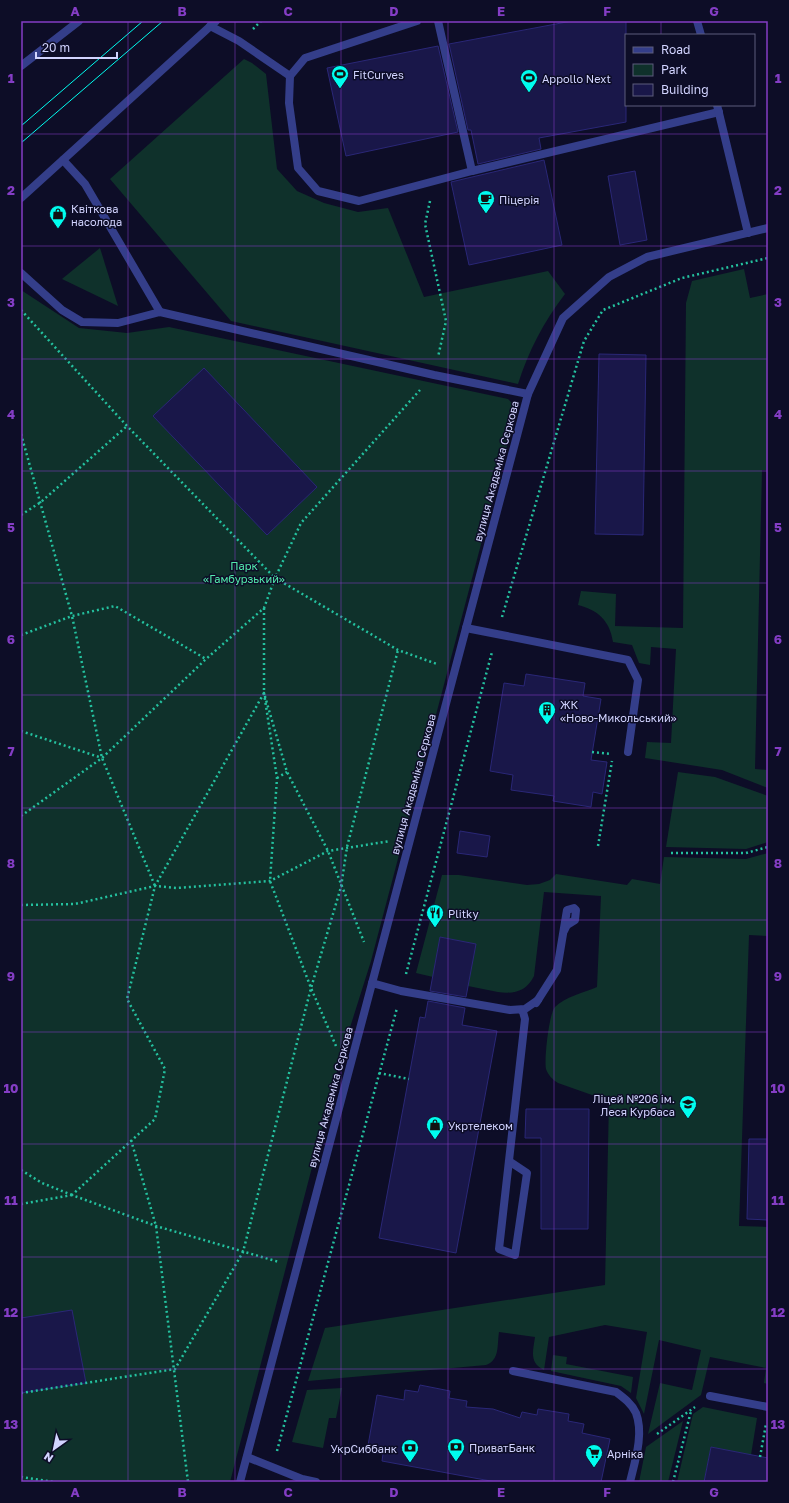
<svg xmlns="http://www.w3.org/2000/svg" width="789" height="1503" viewBox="0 0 789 1503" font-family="'Golos Text',sans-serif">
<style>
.green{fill:#0f312b}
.building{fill:#191749;stroke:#2a2777}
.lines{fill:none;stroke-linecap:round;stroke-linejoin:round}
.path{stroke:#24c19f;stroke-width:2.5;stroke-dasharray:2 3;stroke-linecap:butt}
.service{stroke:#343e8a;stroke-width:8}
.minor{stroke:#343e8a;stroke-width:8}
.tertiary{stroke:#343e8a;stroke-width:8}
.tram{stroke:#00fdef;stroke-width:1}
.grid{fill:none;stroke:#843dc5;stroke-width:1;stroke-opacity:0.55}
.labels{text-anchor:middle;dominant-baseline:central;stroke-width:3;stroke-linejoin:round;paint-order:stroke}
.poi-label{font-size:11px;fill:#d2d4ff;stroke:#0d0d27;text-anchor:start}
.street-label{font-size:11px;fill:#d2d4ff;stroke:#0d0d27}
.park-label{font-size:11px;fill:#53eaad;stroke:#0d0d27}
.neatline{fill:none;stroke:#843dc5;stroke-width:1.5}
.grid-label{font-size:13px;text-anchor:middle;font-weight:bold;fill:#843dc5}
</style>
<rect width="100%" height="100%" fill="#0d0d27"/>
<g class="green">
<path d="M 244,59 L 252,63 L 266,74 L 277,169 L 297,191 L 324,203 L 358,212 L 388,208 L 424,297 L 548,271 L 565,294 C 543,323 529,350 518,384 L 231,321 L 110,179 Z"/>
<path d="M 100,248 L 118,306 L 62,279 Z"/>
<path d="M 744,269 L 750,298 L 768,294 L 768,470 L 762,470 L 755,769 L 768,770 L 768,788 L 722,770 L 645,758 L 647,742 L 671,743 L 676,649 L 651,647 L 650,665 L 639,663 L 632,645 L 613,642 C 610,621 598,610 578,605 L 581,591 L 616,594 L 615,626 L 683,628 L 686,303 L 692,281 Z"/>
<path d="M 21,290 L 79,328 L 127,333 L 169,327 L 508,399 L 517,408 L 371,961 L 341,1056 L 230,1482 L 21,1482 Z"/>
<path d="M 678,772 L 715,777 L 768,796 L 768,842 L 746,849 L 666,847 Z"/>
<path d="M 768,853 L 768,936 L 749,935 L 739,1226 L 768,1227 L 768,1384 L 764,1383 L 766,1368 L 710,1357 L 701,1395 L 648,1434 L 660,1383 L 692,1390 L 701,1350 L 659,1340 L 644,1414 L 636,1398 L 647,1332 L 605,1325 L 549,1337 L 544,1370 C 529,1363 533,1351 535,1337 L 499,1332 C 497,1345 500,1360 486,1365 L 308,1381 L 325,1328 L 605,1285 L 609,1101 L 558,1083 C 553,1080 548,1075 546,1069 C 544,1060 549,1013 555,1007 C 565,997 583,993 597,987 L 601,896 L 544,892 L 534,976 C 521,1003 493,990 468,986 L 475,944 L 440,937 L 433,977 L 416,973 L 442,875 L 459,875 L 527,885 L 539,884 L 550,880 L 556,874 L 627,885 L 632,879 L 660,884 L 664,857 L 746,859 Z"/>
<path d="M 553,1355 L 567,1357 L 566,1364 L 633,1377 L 631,1393 L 621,1386 L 551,1371 Z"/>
<path d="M 342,1388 L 336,1418 L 329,1418 L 323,1448 L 292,1442 L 307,1390 Z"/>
<path d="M 703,1407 L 757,1418 L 751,1455 L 711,1447 L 704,1482 L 677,1482 L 693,1414 Z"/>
<path d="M 683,1421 L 668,1482 L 639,1482 L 646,1447 Z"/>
</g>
<g class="building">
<path d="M 572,21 L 626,21 L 626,122 L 539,138 L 541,149 L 478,164 L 471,130 L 468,130 L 449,44 Z"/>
<path d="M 438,46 L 458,132 L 346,156 L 327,68 Z"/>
<path d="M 544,160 L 562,245 L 469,265 L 451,182 Z"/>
<path d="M 635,171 L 647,240 L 620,245 L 608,176 Z"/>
<path d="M 599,354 L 646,355 L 643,535 L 595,534 Z"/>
<path d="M 204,368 L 317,487 L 267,535 L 153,416 Z"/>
<path d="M 526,674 L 585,683 L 583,696 L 601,699 L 591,760 L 607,762 L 602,794 L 593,792 L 591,807 L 553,801 L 554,796 L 511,790 L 513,775 L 490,771 L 504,683 L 524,686 Z"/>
<path d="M 460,831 L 490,836 L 487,857 L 457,853 Z"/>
<path d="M 440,937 L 476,944 L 466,997 L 430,991 Z"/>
<path d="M 428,1001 L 465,1008 L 462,1025 L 497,1031 L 456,1253 L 379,1238 L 420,1017 L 425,1018 Z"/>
<path d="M 526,1109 L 589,1109 L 588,1229 L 541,1229 L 541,1138 L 525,1138 Z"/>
<path d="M 749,1139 L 768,1139 L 768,1220 L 747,1219 Z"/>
<path d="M 72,1310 L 86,1383 L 21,1393 L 21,1318 Z"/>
<path d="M 420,1385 L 450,1391 L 449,1398 L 467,1401 L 466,1407 L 493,1409 L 520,1418 L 522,1412 L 537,1415 L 538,1409 L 569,1414 L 568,1421 L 584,1424 L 582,1433 L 610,1439 L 601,1482 L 496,1482 L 382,1461 L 383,1454 L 367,1451 L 377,1395 L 404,1400 L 405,1390 L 418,1392 Z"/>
<path d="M 711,1447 L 768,1458 L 768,1482 L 704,1482 Z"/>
</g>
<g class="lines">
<g class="path">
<path d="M 253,29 L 261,21"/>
<path d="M 430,201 L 425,224 L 446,321 L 438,357"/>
<path d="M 21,310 L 127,426 L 275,578 L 398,650 L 437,664"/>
<path d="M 21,434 L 72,616 L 102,758 L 155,886"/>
<path d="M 21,515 L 41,502 L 127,426"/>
<path d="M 264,608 L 264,693 L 155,886 L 127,999 L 165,1069 L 155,1119 L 72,1195 L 156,1226 L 279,1262"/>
<path d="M 502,617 L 584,341 L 603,310 L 682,278 L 768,258"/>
<path d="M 21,635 L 72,616 L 115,606 L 206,659"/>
<path d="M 21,731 L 102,758"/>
<path d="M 592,752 L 611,754"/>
<path d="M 277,778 L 287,772"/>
<path d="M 21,816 L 102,758 L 206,659 L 264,608 L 275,578 L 301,523 L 420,390"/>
<path d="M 598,846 L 612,761"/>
<path d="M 671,853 L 746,853 L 768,847"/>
<path d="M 21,905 L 75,904 L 155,886 L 177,888 L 270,881 L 328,851 L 390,841"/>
<path d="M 406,974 L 492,652"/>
<path d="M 336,1046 L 311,988 L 270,881 L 277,778 L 264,693 L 287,772 L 328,851 L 364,942"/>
<path d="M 379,1073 L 409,1079"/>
<path d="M 131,1140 L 156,1226 L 188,1482"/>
<path d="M 21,1170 L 42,1183 L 72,1195"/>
<path d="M 21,1204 L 72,1195"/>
<path d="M 21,1393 L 175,1369 L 243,1252 L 311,988 L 341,887 L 347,847 L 398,650"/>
<path d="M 657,1434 L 695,1407"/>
<path d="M 277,1451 L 397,1008"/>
<path d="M 760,1457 L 766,1424"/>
<path d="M 21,1477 L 54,1482"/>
<path d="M 673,1482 L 691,1411"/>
</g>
<g class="service">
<path d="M 438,21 L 472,171"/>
<path d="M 697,21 L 701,35"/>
<path d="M 210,26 L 239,41 L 290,76 L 305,58 L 417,21"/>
<path d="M 290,76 L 289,103 L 298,168 L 318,191 L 359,201 L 472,171 L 719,112"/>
<path d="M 717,105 L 748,233"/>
<path d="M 63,160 L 85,184 L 160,312"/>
<path d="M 21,273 L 62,310 L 82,322 L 118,323 L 160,312 L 434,375 L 528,394"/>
<path d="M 466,628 L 628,660 L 638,680 L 628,752"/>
<path d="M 372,983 L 401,991 L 510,1010 L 525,1009 L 538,1000"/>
<path d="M 536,1003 L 557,970 L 567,910 L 574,908 L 576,910 L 575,920 L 567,925 L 564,931"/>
<path d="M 509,1161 L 527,1173 L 515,1255 L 499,1249 L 525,1019 L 523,1012 L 521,1010"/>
<path d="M 513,1371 L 616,1392 C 624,1398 632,1404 636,1413 C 644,1434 635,1461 630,1482"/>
<path d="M 710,1396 L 768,1407"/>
<path d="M 247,1457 L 302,1479 L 316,1482"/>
</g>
<path class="minor" d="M 240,1482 L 528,394 L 563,318 L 609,277 L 647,257 L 768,228"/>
<g class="tertiary">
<path d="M 21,66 L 79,21"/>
<path d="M 21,198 L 216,21"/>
</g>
<g class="tram">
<path d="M 21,126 L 143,21"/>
<path d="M 21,143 L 163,21"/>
</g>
</g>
<path class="grid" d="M 128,21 L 128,1482M 235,21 L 235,1482M 341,21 L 341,1482M 448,21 L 448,1482M 554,21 L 554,1482M 661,21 L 661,35M 661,105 L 661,1482M 21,134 L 768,134M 21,246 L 768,246M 21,359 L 768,359M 21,471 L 768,471M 21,583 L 768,583M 21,695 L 768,695M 21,808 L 768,808M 21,920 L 768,920M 21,1032 L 768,1032M 21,1144 L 768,1144M 21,1257 L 768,1257M 21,1369 L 768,1369"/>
<defs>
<symbol id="stadium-pin" viewBox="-11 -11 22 30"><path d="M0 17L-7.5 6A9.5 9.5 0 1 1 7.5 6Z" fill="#00fdef" stroke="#0d0d27"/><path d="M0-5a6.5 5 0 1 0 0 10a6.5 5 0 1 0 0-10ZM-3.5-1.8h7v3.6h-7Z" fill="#111"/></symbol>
<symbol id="cafe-pin" viewBox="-11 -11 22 30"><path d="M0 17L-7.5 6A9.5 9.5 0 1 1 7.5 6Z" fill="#00fdef" stroke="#0d0d27"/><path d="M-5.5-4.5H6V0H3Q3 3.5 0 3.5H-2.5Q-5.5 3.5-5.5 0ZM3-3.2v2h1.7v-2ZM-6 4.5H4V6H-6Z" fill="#111"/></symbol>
<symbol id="shop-pin" viewBox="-11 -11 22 30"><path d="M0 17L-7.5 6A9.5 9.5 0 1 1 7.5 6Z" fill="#00fdef" stroke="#0d0d27"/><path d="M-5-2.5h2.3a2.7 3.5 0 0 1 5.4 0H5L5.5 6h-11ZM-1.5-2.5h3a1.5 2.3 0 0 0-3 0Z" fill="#111"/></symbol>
<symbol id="building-pin" viewBox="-11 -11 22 30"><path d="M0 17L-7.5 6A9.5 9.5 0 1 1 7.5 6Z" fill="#00fdef" stroke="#0d0d27"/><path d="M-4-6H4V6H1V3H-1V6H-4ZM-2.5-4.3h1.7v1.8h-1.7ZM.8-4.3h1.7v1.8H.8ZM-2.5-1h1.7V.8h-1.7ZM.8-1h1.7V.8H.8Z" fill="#111"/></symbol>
<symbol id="restaurant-pin" viewBox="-11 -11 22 30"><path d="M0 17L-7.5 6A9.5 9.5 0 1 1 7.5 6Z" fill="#00fdef" stroke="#0d0d27"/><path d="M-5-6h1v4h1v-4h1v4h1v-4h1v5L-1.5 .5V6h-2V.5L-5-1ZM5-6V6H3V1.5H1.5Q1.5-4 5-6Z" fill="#111"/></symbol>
<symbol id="school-pin" viewBox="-11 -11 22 30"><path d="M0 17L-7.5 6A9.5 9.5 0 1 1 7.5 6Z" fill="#00fdef" stroke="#0d0d27"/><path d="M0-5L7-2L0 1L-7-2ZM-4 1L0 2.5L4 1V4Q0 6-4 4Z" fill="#111"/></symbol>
<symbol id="bank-pin" viewBox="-11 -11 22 30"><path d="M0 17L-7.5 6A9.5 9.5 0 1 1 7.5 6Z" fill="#00fdef" stroke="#0d0d27"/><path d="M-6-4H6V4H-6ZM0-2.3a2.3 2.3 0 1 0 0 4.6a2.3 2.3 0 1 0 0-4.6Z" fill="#111"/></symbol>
<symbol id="supermarket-pin" viewBox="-11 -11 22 30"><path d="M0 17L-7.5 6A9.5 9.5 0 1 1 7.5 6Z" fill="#00fdef" stroke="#0d0d27"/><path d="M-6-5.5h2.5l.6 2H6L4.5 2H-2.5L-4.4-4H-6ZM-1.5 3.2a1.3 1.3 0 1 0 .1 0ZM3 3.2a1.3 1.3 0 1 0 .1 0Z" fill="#111"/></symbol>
</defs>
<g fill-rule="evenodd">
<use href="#stadium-pin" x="330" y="64" width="20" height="27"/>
<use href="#stadium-pin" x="519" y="68" width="20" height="27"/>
<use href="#cafe-pin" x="476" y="189" width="20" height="27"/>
<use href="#shop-pin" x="48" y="204" width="20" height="27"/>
<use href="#building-pin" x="537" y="700" width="20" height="27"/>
<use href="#restaurant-pin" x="425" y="903" width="20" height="27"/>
<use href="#school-pin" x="678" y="1094" width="20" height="27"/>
<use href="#shop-pin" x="425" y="1115" width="20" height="27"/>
<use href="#bank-pin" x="446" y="1437" width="20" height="27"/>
<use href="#bank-pin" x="400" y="1438" width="20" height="27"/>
<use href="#supermarket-pin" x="584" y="1443" width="20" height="27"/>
</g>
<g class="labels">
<g class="poi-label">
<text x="353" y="74">FitCurves</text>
<text x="542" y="78">Appollo Next</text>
<text x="499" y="199">Піцерія</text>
<text x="71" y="208">Квіткова<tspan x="71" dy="13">насолода</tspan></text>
<text x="560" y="704">ЖК<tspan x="560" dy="13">«Ново-Микольський»</tspan></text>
<text x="448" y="913">Plitky</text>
<text x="675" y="1098" text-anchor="end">Ліцей №206 ім.<tspan x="675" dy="13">Леся Курбаса</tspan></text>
<text x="448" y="1125">Укртелеком</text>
<text x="469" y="1447">ПриватБанк</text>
<text x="397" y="1448" text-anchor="end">УкрСиббанк</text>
<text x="607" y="1453">Арніка</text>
</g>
<g class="street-label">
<text transform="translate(496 471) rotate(-75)">вулиця Академіка Сєркова</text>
<text transform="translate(413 784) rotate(-75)">вулиця Академіка Сєркова</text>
<text transform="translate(330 1097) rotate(-75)">вулиця Академіка Сєркова</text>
</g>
<g class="park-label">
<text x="244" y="565">Парк<tspan x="244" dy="13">«Гамбурзький»</tspan></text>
</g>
</g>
<rect width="789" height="1503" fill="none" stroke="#0d0d27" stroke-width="44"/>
<rect x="625" y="34" width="130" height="72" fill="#0d0d27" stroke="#5c5d7d"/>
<rect x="633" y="47" width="20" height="6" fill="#343e8a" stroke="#5c5d7d"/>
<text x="661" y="54" font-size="12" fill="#d2d4ff">Road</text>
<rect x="633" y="64" width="20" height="12" fill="#0f312b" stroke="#5c5d7d"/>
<text x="661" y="74" font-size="12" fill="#d2d4ff">Park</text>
<rect x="633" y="84" width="20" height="12" fill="#191749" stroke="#5c5d7d"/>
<text x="661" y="94" font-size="12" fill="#d2d4ff">Building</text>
<g transform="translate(54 1449) rotate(213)" stroke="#0d0d27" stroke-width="3" paint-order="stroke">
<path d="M0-3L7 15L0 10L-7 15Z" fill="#d2d4ff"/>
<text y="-6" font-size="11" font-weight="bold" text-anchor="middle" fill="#d2d4ff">N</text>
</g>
<path d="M36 52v6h81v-6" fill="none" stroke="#d2d4ff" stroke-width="2"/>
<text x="42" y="52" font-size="12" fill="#d2d4ff" stroke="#0d0d27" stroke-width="3" paint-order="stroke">20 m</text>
<rect x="22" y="22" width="745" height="1459" class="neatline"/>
<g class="grid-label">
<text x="75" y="16">A</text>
<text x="182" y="16">B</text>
<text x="288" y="16">C</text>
<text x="394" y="16">D</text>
<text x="501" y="16">E</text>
<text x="607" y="16">F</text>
<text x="714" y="16">G</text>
<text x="11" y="83">1</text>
<text x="778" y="83">1</text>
<text x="11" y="195">2</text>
<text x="778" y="195">2</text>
<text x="11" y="307">3</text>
<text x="778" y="307">3</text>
<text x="11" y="419">4</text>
<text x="778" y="419">4</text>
<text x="11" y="532">5</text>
<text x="778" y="532">5</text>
<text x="11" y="644">6</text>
<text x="778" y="644">6</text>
<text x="11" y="756">7</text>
<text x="778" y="756">7</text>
<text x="11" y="868">8</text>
<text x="778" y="868">8</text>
<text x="11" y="981">9</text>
<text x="778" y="981">9</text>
<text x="11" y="1093">10</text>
<text x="778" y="1093">10</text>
<text x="11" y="1205">11</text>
<text x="778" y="1205">11</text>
<text x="11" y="1317">12</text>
<text x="778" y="1317">12</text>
<text x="11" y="1429">13</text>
<text x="778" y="1429">13</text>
<text x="75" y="1497">A</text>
<text x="182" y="1497">B</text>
<text x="288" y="1497">C</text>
<text x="394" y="1497">D</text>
<text x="501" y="1497">E</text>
<text x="607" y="1497">F</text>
<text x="714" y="1497">G</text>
</g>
</svg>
